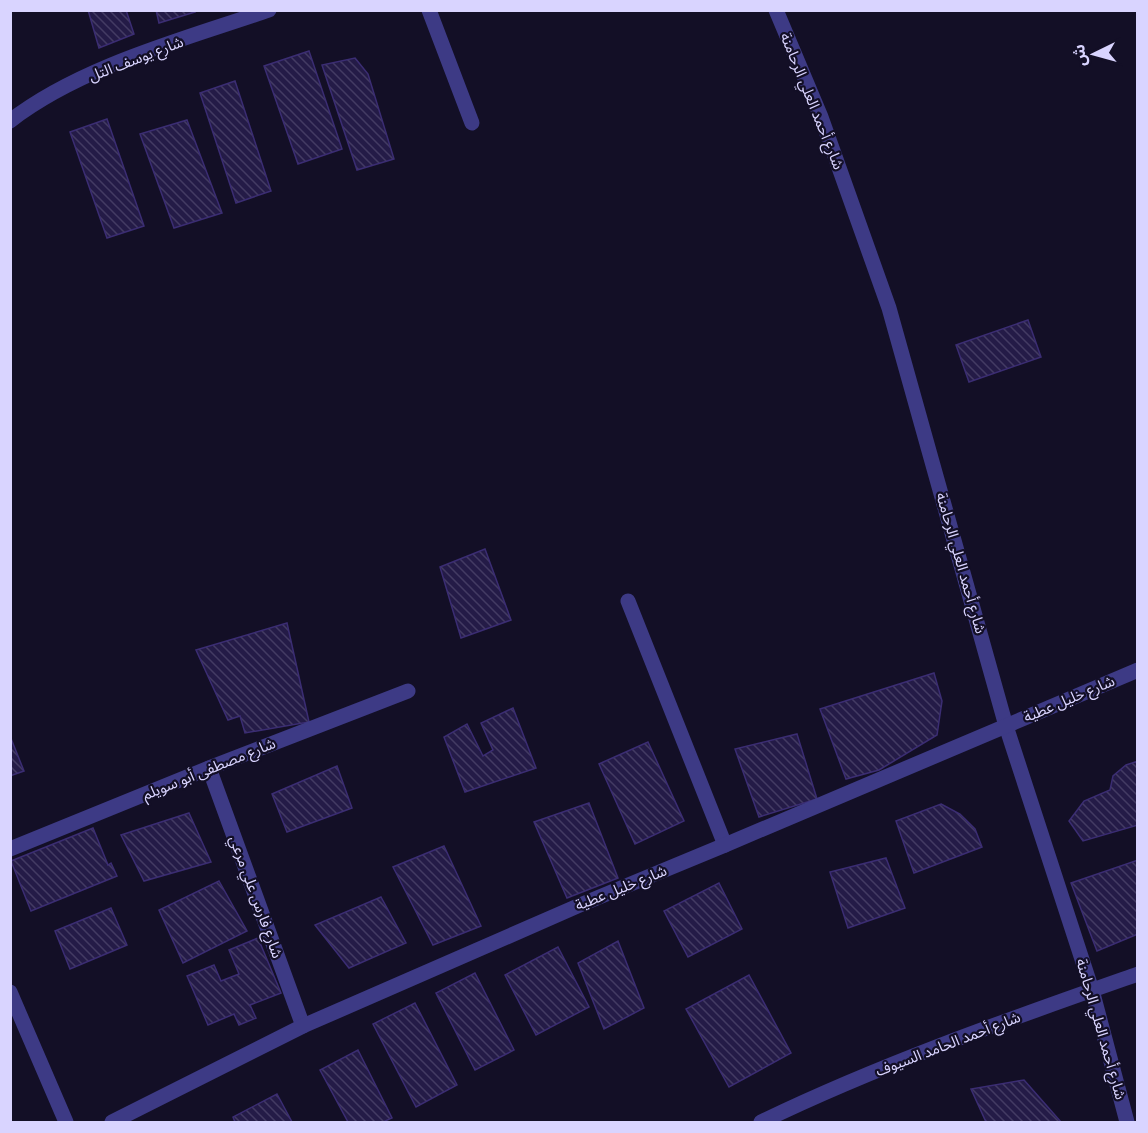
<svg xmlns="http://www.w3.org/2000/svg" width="1148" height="1133" viewBox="0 0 1148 1133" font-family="'Fira Sans Condensed','Noto Sans Arabic',sans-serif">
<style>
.building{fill:url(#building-back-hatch);stroke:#3b2d73;stroke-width:1.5}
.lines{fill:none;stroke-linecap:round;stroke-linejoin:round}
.minor{stroke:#3d3a85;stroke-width:15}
.labels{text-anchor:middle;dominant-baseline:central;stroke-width:4.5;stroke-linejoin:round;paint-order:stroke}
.street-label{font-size:15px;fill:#d9d4ff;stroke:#130f26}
</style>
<defs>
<pattern id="building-back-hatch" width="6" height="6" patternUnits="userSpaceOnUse" patternTransform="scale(1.5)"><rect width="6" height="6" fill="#241b47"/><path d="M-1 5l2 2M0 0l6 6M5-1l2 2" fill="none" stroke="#433b63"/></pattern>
</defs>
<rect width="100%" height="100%" fill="#130f26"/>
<g class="building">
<path d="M 88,10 L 126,10 L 134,34 L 99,48 Z"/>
<path d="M 156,10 L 194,10 L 195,12 L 159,23 Z"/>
<path d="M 309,51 L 342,149 L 298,164 L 264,66 Z"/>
<path d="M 355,58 L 368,74 L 394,159 L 357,170 L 322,65 Z"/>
<path d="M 235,81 L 271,191 L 236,203 L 200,93 Z"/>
<path d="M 107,119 L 144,226 L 107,238 L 70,132 Z"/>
<path d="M 187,120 L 222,213 L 174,228 L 140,134 Z"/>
<path d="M 1028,320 L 1041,357 L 969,382 L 956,345 Z"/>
<path d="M 485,549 L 511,620 L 461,638 L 440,567 Z"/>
<path d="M 287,623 L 309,722 L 245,733 L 240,716 L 228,720 L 196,650 Z"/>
<path d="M 934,673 L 942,701 L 937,735 L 879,770 L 846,779 L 820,709 Z"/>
<path d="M 513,708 L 536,768 L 465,792 L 444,737 L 467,724 L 483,756 L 493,750 L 481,723 Z"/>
<path d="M 797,734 L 817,799 L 759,817 L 735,749 Z"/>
<path d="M 10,736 L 24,771 L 10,776 Z"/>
<path d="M 648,742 L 684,821 L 635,844 L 599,764 Z"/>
<path d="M 1138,761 L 1138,825 L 1083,841 L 1069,821 L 1084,801 L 1110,790 L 1113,776 L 1126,765 Z"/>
<path d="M 337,766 L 352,808 L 287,832 L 272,794 Z"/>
<path d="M 589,803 L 618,878 L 567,898 L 534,822 Z"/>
<path d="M 941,804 L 960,814 L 975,829 L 982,847 L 914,873 L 896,821 Z"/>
<path d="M 189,813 L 211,862 L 144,881 L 121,835 Z"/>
<path d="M 93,828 L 108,865 L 111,863 L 117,876 L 31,911 L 11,861 Z"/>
<path d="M 444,846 L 481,926 L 433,945 L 393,867 Z"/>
<path d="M 886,858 L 905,908 L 848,928 L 830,872 Z"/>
<path d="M 1138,860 L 1138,934 L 1097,951 L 1071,883 Z"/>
<path d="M 219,881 L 247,931 L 183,963 L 159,910 Z"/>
<path d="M 719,883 L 742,929 L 688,957 L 664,911 Z"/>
<path d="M 381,897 L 406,943 L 349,968 L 315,925 Z"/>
<path d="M 111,908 L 127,945 L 70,969 L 55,931 Z"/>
<path d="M 258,938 L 281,993 L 250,1005 L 256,1018 L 239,1025 L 234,1014 L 208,1025 L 187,976 L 214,965 L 221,981 L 239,974 L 229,950 Z"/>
<path d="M 618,941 L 644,1008 L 604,1029 L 578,963 Z"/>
<path d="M 558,947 L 589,1007 L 536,1035 L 505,975 Z"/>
<path d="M 475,973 L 514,1050 L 475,1070 L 436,993 Z"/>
<path d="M 749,975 L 791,1053 L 729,1087 L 686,1009 Z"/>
<path d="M 415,1003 L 457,1085 L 416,1107 L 373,1024 Z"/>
<path d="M 358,1050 L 392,1118 L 383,1122 L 348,1122 L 320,1070 Z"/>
<path d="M 1024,1080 L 1061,1122 L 986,1122 L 971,1089 Z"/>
<path d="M 277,1094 L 292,1122 L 235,1122 L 233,1117 Z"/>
</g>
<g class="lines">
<g class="minor">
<path d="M 429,10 L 472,123"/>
<path d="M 776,10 L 821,117 L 889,308 L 1006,726 L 1092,990 L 1127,1122"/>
<path d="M 10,121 C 81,66 185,39 269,10"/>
<path d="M 628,601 L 725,845"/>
<path d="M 209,768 L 303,1026"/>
<path d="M 10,849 L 209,768 L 408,691"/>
<path d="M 10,992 L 66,1122"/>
<path d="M 112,1122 L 303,1026 L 580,905 L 725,845 L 1138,670"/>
<path d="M 761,1122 C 883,1063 1010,1019 1138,974"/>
</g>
</g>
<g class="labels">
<g class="street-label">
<text transform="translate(136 59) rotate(-21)">شارع يوسف التل</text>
<text transform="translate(812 101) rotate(68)">شارع أحمد العلي الرحامنة</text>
<text transform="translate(961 563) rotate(74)">شارع أحمد العلي الرحامنة</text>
<text transform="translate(1069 699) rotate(-23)">شارع خليل عطية</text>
<text transform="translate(209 769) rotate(-22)">شارع مصطفى أبو سويلم</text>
<text transform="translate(621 888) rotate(-22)">شارع خليل عطية</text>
<text transform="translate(256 897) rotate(70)">شارع فارس علي مرعي</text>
<text transform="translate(1101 1029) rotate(74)">شارع أحمد العلي الرحامنة</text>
<text transform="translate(948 1044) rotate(-21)">شارع أحمد الحامد السيوف</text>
</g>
</g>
<rect width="1148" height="1133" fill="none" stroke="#d9d4ff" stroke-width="24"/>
<g transform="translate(1094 54) rotate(265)" stroke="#130f26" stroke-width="4.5" paint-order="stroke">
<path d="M0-4.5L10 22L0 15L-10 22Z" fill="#d9d4ff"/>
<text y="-9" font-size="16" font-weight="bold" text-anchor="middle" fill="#d9d4ff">ش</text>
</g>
</svg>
